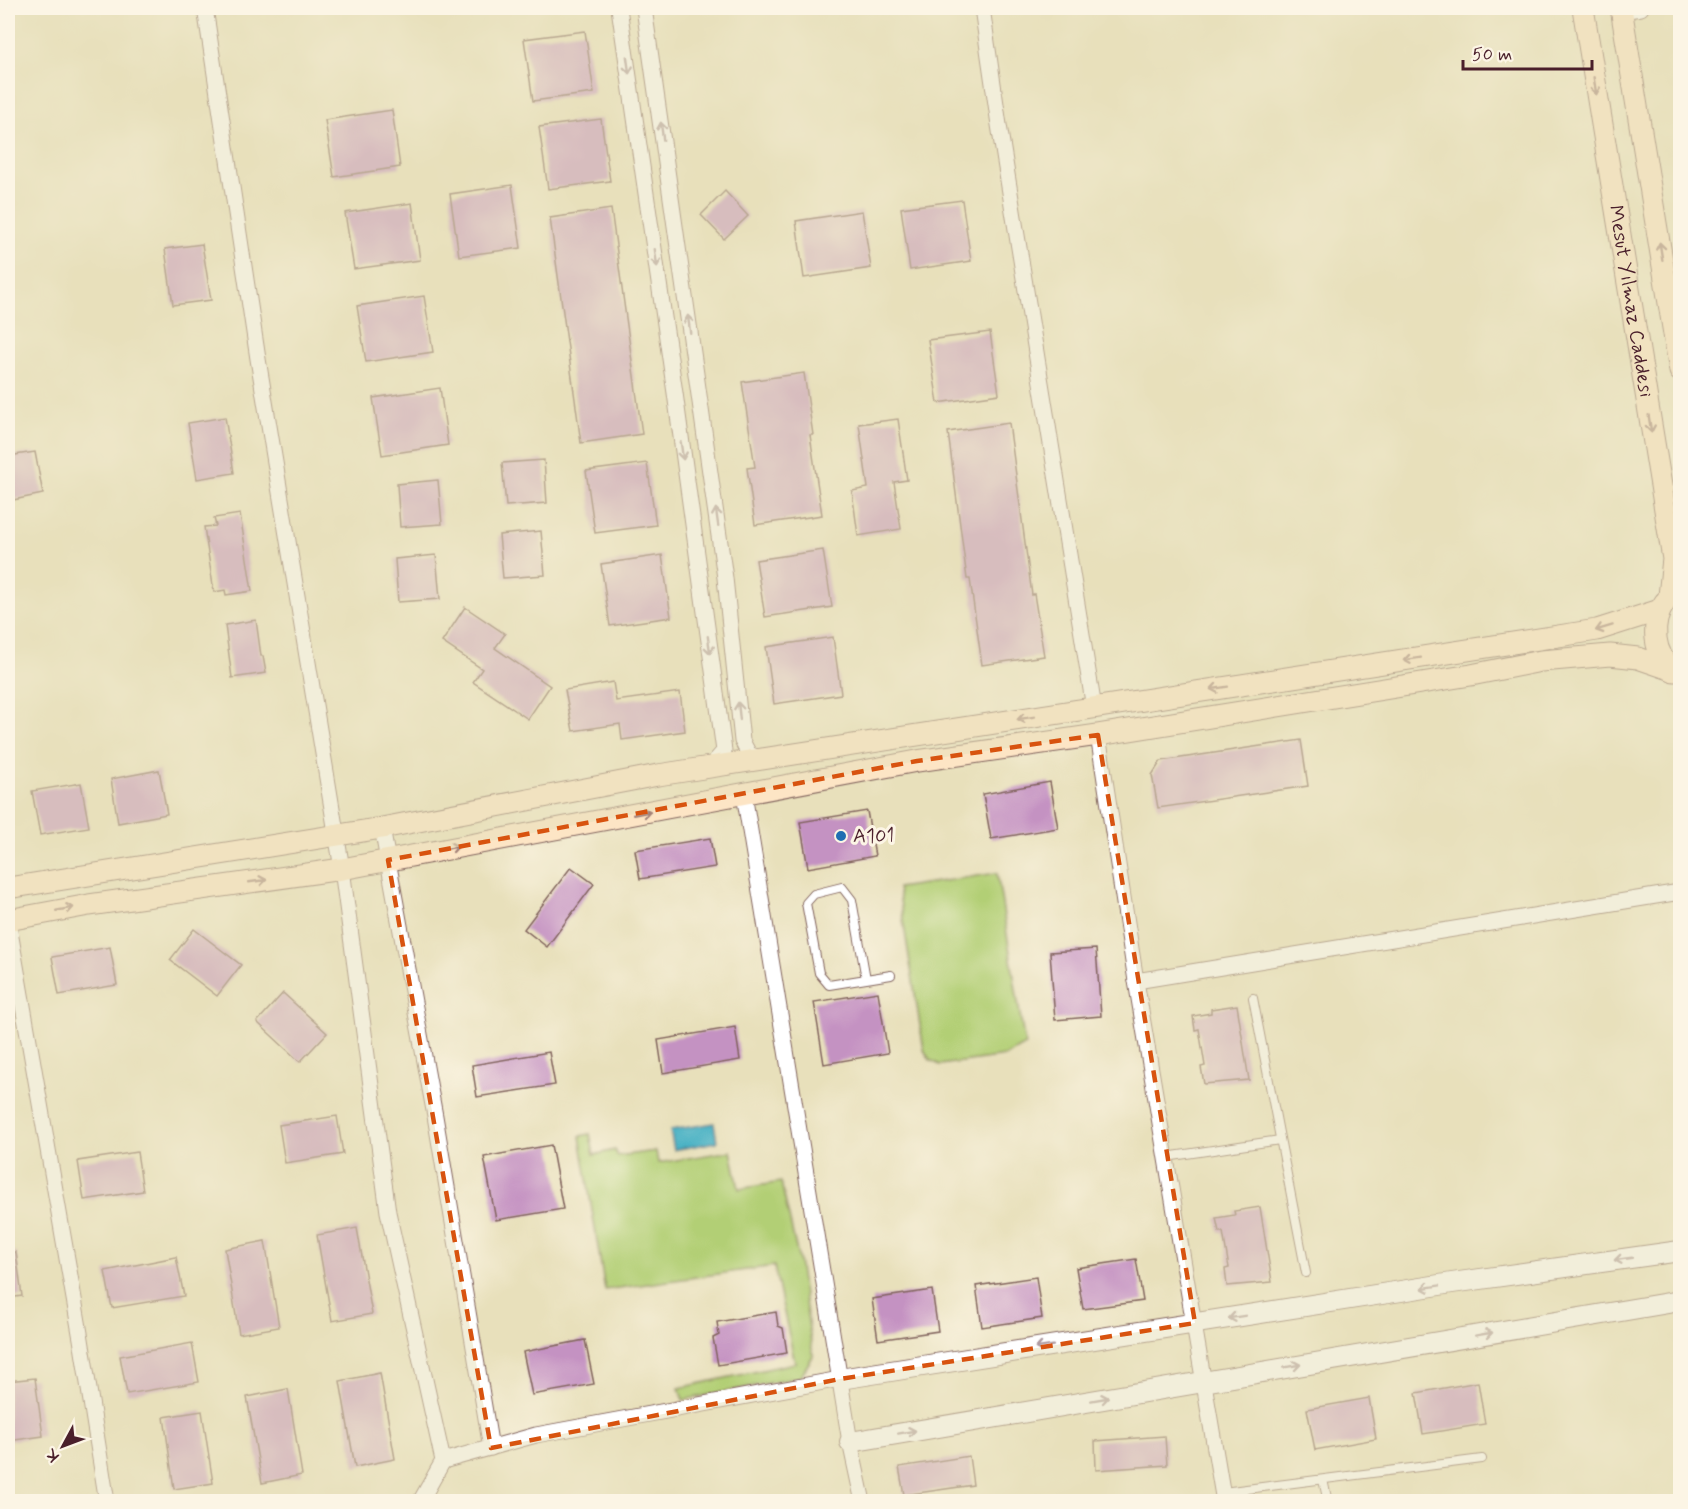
<svg xmlns="http://www.w3.org/2000/svg" width="1688" height="1509" viewBox="0 0 1688 1509" font-family="Mynerve,sans-serif">
<style>
.green{fill:#b2cf75;stroke:#7e7750;stroke-width:1.5}
.water{fill:#46b1c4;stroke:#486878;stroke-width:1.5}
.building{fill:#c492c2}
.lines{fill:none;stroke-linecap:round;stroke-linejoin:round}
.service-casing{stroke:#81635d;stroke-width:10}
.minor-casing{stroke:#81635d;stroke-width:17}
.tertiary-casing{stroke:#81635d;stroke-width:22}
.secondary-casing{stroke:#81635d;stroke-width:23}
.service{stroke:#fff;stroke-width:8}
.minor{stroke:#fff;stroke-width:15}
.tertiary{stroke:#fff;stroke-width:20}
.secondary{stroke:#fde5c5;stroke-width:21}
.oneway{stroke:#ae9aa0}
.oneway2{stroke:#a48278}
.marked{fill:none;stroke:#d8530f;stroke-width:4.5;stroke-dasharray:12 8;stroke-linejoin:round}
.poi-dot{fill:#1f6fb2;stroke:#fcf5e5;stroke-width:2}
.labels{text-anchor:middle;dominant-baseline:central;stroke-width:6;stroke-linejoin:round;paint-order:stroke}
.street-label{font-size:20px;fill:#4a1f2b;stroke:#fcf5e5}
.poi-label{font-size:20px;fill:#4a1f2b;stroke:#fcf5e5;text-anchor:start}
</style>
<rect width="100%" height="100%" fill="#fcf5e5"/>
<filter id="ink" filterUnits="userSpaceOnUse"><feTurbulence type="fractalNoise" baseFrequency=".0167" numOctaves="2"/><feDisplacementMap in="SourceGraphic" scale="12" xChannelSelector="R" yChannelSelector="G"/><feConvolveMatrix kernelMatrix="1 2 1 2 8 2 1 2 1" color-interpolation-filters="sRGB"/></filter>
<filter id="wash" filterUnits="userSpaceOnUse"><feTurbulence type="fractalNoise" baseFrequency=".008" numOctaves="4" result="noise"/><feDisplacementMap in="SourceGraphic" scale="24" xChannelSelector="R" yChannelSelector="G"/><feGaussianBlur stdDeviation="1.35" result="paint"/><feColorMatrix in="noise" values="0 0 0 0 0 0 0 0 0 0 0 0 0 0 0 0 0 1.4 0 .05"/><feComposite in="paint" operator="in"/></filter>
<g filter="url(#wash)">
<rect width="100%" height="100%" fill="#e8e0bb"/>
<g class="green">
<path d="M 997,873 L 1025,1045 L 1005,1056 L 940,1065 L 930,1060 L 924,1050 L 898,888 Z"/>
<path d="M 590,1134 L 594,1155 L 615,1150 L 617,1156 L 656,1151 L 658,1163 L 731,1151 L 739,1189 L 781,1182 L 799,1261 L 813,1356 L 800,1377 L 683,1400 L 679,1388 L 795,1363 L 774,1266 L 605,1290 L 580,1136 Z"/>
</g>
<path class="water" d="M 714,1123 L 717,1142 L 674,1150 L 670,1130 Z"/>
<g id="blocks">
<g class="building">
<path d="M 585,31 L 594,93 L 533,101 L 524,39 Z"/>
<path d="M 392,110 L 400,167 L 334,177 L 325,120 Z"/>
<path d="M 601,119 L 610,181 L 548,189 L 539,127 Z"/>
<path d="M 512,185 L 521,248 L 459,256 L 450,194 Z"/>
<path d="M 725,191 L 748,216 L 724,239 L 701,215 Z"/>
<path d="M 962,200 L 971,261 L 910,270 L 901,208 Z"/>
<path d="M 412,203 L 420,260 L 354,269 L 345,213 Z"/>
<path d="M 611,209 L 642,434 L 581,443 L 550,218 Z"/>
<path d="M 862,211 L 871,268 L 804,278 L 796,221 Z"/>
<path d="M 202,244 L 211,300 L 173,305 L 165,249 Z"/>
<path d="M 424,296 L 433,352 L 366,362 L 357,306 Z"/>
<path d="M 990,332 L 999,394 L 938,403 L 928,340 Z"/>
<path d="M 804,373 L 813,435 L 810,435 L 822,515 L 755,525 L 747,468 L 755,467 L 742,382 Z"/>
<path d="M 440,388 L 448,445 L 382,455 L 373,398 Z"/>
<path d="M 225,417 L 234,473 L 197,479 L 188,423 Z"/>
<path d="M 898,419 L 907,480 L 894,482 L 901,529 L 858,536 L 852,491 L 868,488 L 859,424 Z"/>
<path d="M 1009,423 L 1032,595 L 1034,594 L 1044,656 L 982,665 L 970,579 L 967,579 L 948,432 Z"/>
<path d="M 35,452 L 43,494 L 8,501 L 8,456 Z"/>
<path d="M 544,460 L 547,503 L 506,506 L 502,463 Z"/>
<path d="M 647,463 L 656,525 L 595,533 L 586,471 Z"/>
<path d="M 438,480 L 442,524 L 400,527 L 397,484 Z"/>
<path d="M 240,514 L 252,591 L 226,595 L 225,590 L 214,592 L 204,527 L 216,526 L 214,518 Z"/>
<path d="M 541,531 L 545,575 L 503,578 L 499,535 Z"/>
<path d="M 823,550 L 832,607 L 765,617 L 756,560 Z"/>
<path d="M 436,555 L 440,599 L 398,602 L 395,559 Z"/>
<path d="M 662,555 L 671,617 L 610,626 L 601,564 Z"/>
<path d="M 465,607 L 505,634 L 495,648 L 550,686 L 528,719 L 473,682 L 482,669 L 442,642 Z"/>
<path d="M 256,620 L 261,656 L 263,656 L 266,673 L 232,678 L 225,625 Z"/>
<path d="M 833,637 L 841,694 L 774,704 L 766,647 Z"/>
<path d="M 613,682 L 616,701 L 680,692 L 685,731 L 622,740 L 620,724 L 573,731 L 565,690 Z"/>
<path d="M 1301,740 L 1308,786 L 1158,808 L 1152,775 L 1161,761 Z"/>
<path d="M 159,770 L 167,814 L 118,823 L 111,779 Z"/>
<path d="M 1050,782 L 1058,828 L 991,839 L 983,794 Z"/>
<path d="M 81,783 L 89,827 L 40,835 L 32,791 Z"/>
<path d="M 867,811 L 875,856 L 808,868 L 800,822 Z"/>
<path d="M 710,838 L 715,867 L 640,879 L 635,850 Z"/>
<path d="M 571,867 L 594,884 L 547,947 L 524,929 Z"/>
<path d="M 194,929 L 241,965 L 217,996 L 170,960 Z"/>
<path d="M 110,947 L 117,985 L 59,995 L 52,957 Z"/>
<path d="M 1096,949 L 1101,1016 L 1055,1020 L 1050,952 Z"/>
<path d="M 878,992 L 888,1053 L 824,1064 L 814,1002 Z"/>
<path d="M 283,993 L 327,1033 L 300,1062 L 257,1022 Z"/>
<path d="M 1237,1005 L 1249,1080 L 1204,1084 L 1201,1067 L 1205,1066 L 1199,1029 L 1195,1030 L 1193,1016 L 1211,1013 L 1211,1009 Z"/>
<path d="M 735,1027 L 740,1060 L 663,1073 L 658,1040 Z"/>
<path d="M 549,1052 L 555,1085 L 477,1097 L 472,1065 Z"/>
<path d="M 337,1116 L 343,1154 L 285,1163 L 279,1125 Z"/>
<path d="M 551,1145 L 563,1209 L 496,1220 L 484,1157 Z"/>
<path d="M 137,1152 L 143,1191 L 84,1200 L 78,1161 Z"/>
<path d="M 1260,1207 L 1272,1282 L 1227,1286 L 1225,1269 L 1229,1268 L 1223,1232 L 1219,1232 L 1216,1218 L 1235,1215 L 1234,1211 Z"/>
<path d="M 357,1228 L 372,1314 L 332,1321 L 317,1235 Z"/>
<path d="M 265,1241 L 279,1327 L 239,1334 L 225,1249 Z"/>
<path d="M 8,1252 L 16,1252 L 22,1296 L 8,1298 Z"/>
<path d="M 176,1257 L 184,1296 L 112,1308 L 105,1271 Z"/>
<path d="M 1136,1259 L 1143,1301 L 1083,1309 L 1076,1268 Z"/>
<path d="M 1036,1277 L 1042,1318 L 982,1327 L 976,1286 Z"/>
<path d="M 932,1290 L 938,1331 L 878,1340 L 872,1299 Z"/>
<path d="M 776,1312 L 778,1326 L 783,1328 L 787,1353 L 718,1365 L 713,1338 L 719,1335 L 717,1322 Z"/>
<path d="M 585,1340 L 594,1384 L 532,1395 L 523,1352 Z"/>
<path d="M 192,1343 L 199,1382 L 127,1394 L 120,1356 Z"/>
<path d="M 380,1373 L 395,1459 L 355,1467 L 340,1381 Z"/>
<path d="M 35,1378 L 43,1436 L 8,1441 L 8,1381 Z"/>
<path d="M 1478,1382 L 1485,1424 L 1423,1434 L 1416,1393 Z"/>
<path d="M 288,1389 L 302,1475 L 262,1483 L 247,1397 Z"/>
<path d="M 1369,1398 L 1376,1439 L 1315,1450 L 1307,1409 Z"/>
<path d="M 202,1411 L 213,1483 L 174,1489 L 164,1417 Z"/>
<path d="M 1165,1436 L 1167,1465 L 1096,1470 L 1095,1441 Z"/>
<path d="M 969,1456 L 973,1485 L 904,1495 L 899,1467 Z"/>
</g>
</g>
</g>
<g filter="url(#ink)">
<use href="#blocks" fill-opacity="0" stroke="#81635d" stroke-width="1.5"/>
<g class="lines">
<defs>
<g id="service">
<path d="M 866,979 L 852,900 L 842,887 L 814,894 L 806,903 L 819,973 L 829,985 L 891,975"/>
<path d="M 1253,998 L 1306,1273"/>
<path d="M 1166,1157 L 1280,1140"/>
<path d="M 1323,1480 L 1328,1502"/>
<path d="M 1223,1492 L 1482,1459"/>
</g>
<g id="minor">
<path d="M 205,8 L 258,359 L 342,869 L 388,1212 L 443,1461 L 420,1502"/>
<path d="M 619,8 L 675,393 L 724,751 L 710,767"/>
<path d="M 644,8 L 725,578 L 742,741 L 749,754 L 761,759"/>
<path d="M 982,8 L 999,125 L 1094,708"/>
<path d="M 1621,11 L 1641,8"/>
<path d="M 1098,735 L 1136,981 L 1224,1502"/>
<path d="M 744,794 L 850,1442 L 863,1502"/>
<path d="M 382,828 L 435,1116 L 491,1448"/>
<path d="M 8,920 L 81,1339 L 107,1502"/>
<path d="M 1136,981 L 1680,892"/>
<path d="M 443,1461 L 536,1435 L 840,1379"/>
</g>
<g id="tertiary">
<path d="M 840,1379 L 1452,1283 L 1680,1251"/>
<path d="M 850,1442 L 1680,1301"/>
</g>
<g id="secondary">
<path id="s1" d="M 1583,8 L 1673,559 L 1669,596"/>
<path d="M 1621,8 L 1680,371"/>
<path d="M 1665,602 C 1650,624 1653,654 1674,671"/>
<path d="M 8,888 L 382,828 L 658,775 L 1597,630 L 1660,610"/>
<path d="M 8,920 L 89,905 L 342,869 L 917,761 L 1098,735 L 1471,675 L 1541,661 L 1610,655 L 1638,658 L 1670,669"/>
</g>
</defs>
<use href="#service" class="service-casing"/>
<use href="#minor" class="minor-casing"/>
<use href="#tertiary" class="tertiary-casing"/>
<use href="#secondary" class="secondary-casing"/>
<use href="#service" class="service"/>
<use href="#minor" class="minor"/>
<use href="#tertiary" class="tertiary"/>
<use href="#secondary" class="secondary"/>
</g>
<defs><path id="oneway-shaft" d="M-6 0H5M1.5-3L5.5 0L1.5 3" fill="none" stroke-width="1.6" stroke-linecap="round" stroke-linejoin="round" transform="scale(1.5)"/></defs>
<g class="oneway">
<use href="#oneway-shaft" transform="translate(628 65) rotate(82)"/>
<use href="#oneway-shaft" transform="translate(662 131) rotate(-98)"/>
<use href="#oneway-shaft" transform="translate(656 258) rotate(82)"/>
<use href="#oneway-shaft" transform="translate(689 324) rotate(-98)"/>
<use href="#oneway-shaft" transform="translate(682 451) rotate(82)"/>
<use href="#oneway-shaft" transform="translate(717 517) rotate(-98)"/>
<use href="#oneway-shaft" transform="translate(709 645) rotate(82)"/>
<use href="#oneway-shaft" transform="translate(739 711) rotate(-96)"/>
<use href="#oneway-shaft" transform="translate(1623 1259) rotate(172)"/>
<use href="#oneway-shaft" transform="translate(1430 1287) rotate(171)"/>
<use href="#oneway-shaft" transform="translate(1237 1317) rotate(171)"/>
<use href="#oneway-shaft" transform="translate(1484 1334) rotate(-10)"/>
<use href="#oneway-shaft" transform="translate(1044 1347) rotate(171)"/>
<use href="#oneway-shaft" transform="translate(1292 1366) rotate(-10)"/>
<use href="#oneway-shaft" transform="translate(1100 1399) rotate(-10)"/>
<use href="#oneway-shaft" transform="translate(907 1432) rotate(-10)"/>
</g>
<g class="oneway2">
<use href="#oneway-shaft" transform="translate(1595 86) rotate(81)"/>
<use href="#oneway-shaft" transform="translate(1661 251) rotate(-99)"/>
<use href="#oneway-shaft" transform="translate(1650 424) rotate(81)"/>
<use href="#oneway-shaft" transform="translate(1604 628) rotate(163)"/>
<use href="#oneway-shaft" transform="translate(1412 659) rotate(171)"/>
<use href="#oneway-shaft" transform="translate(1219 688) rotate(171)"/>
<use href="#oneway-shaft" transform="translate(1026 718) rotate(171)"/>
<use href="#oneway-shaft" transform="translate(642 813) rotate(-11)"/>
<use href="#oneway-shaft" transform="translate(450 848) rotate(-11)"/>
<use href="#oneway-shaft" transform="translate(258 881) rotate(-8)"/>
<use href="#oneway-shaft" transform="translate(65 909) rotate(-11)"/>
</g>
</g>
<path d="M0 0H1688V1509H0ZM 1098,735 L 1195,1323 L 840,1379 L 491,1448 L 388,860 L 917,761 Z" fill="#e8e0bb" fill-opacity=".55" fill-rule="evenodd"/>
<path class="marked" d="M 1098,735 L 1195,1323 L 840,1379 L 491,1448 L 388,860 L 917,761 Z"/>
<circle class="poi-dot" cx="841" cy="836" r="6"/>
<g class="labels">
<g class="street-label">
<text stroke="none"><textPath href="#s1" startOffset="297">Mesut Yılmaz Caddesi</textPath></text>
</g>
<g class="poi-label">
<text x="853" y="836">A101</text>
</g>
</g>
<rect width="1688" height="1509" fill="none" stroke="#fcf5e5" stroke-width="30"/>
<g transform="translate(63 1446) rotate(229)" stroke="#fcf5e5" stroke-width="4.5" paint-order="stroke">
<path d="M0-4.5L10 22L0 15L-10 22Z" fill="#4a1f2b"/>
<text y="-9" font-size="16" font-weight="bold" text-anchor="middle" fill="#4a1f2b">K</text>
</g>
<path d="M1463 60v9h129v-9" fill="none" stroke="#4a1f2b" stroke-width="3"/>
<text x="1472" y="60" font-size="18" fill="#4a1f2b" stroke="#fcf5e5" stroke-width="4.5" paint-order="stroke">50 m</text>
</svg>
